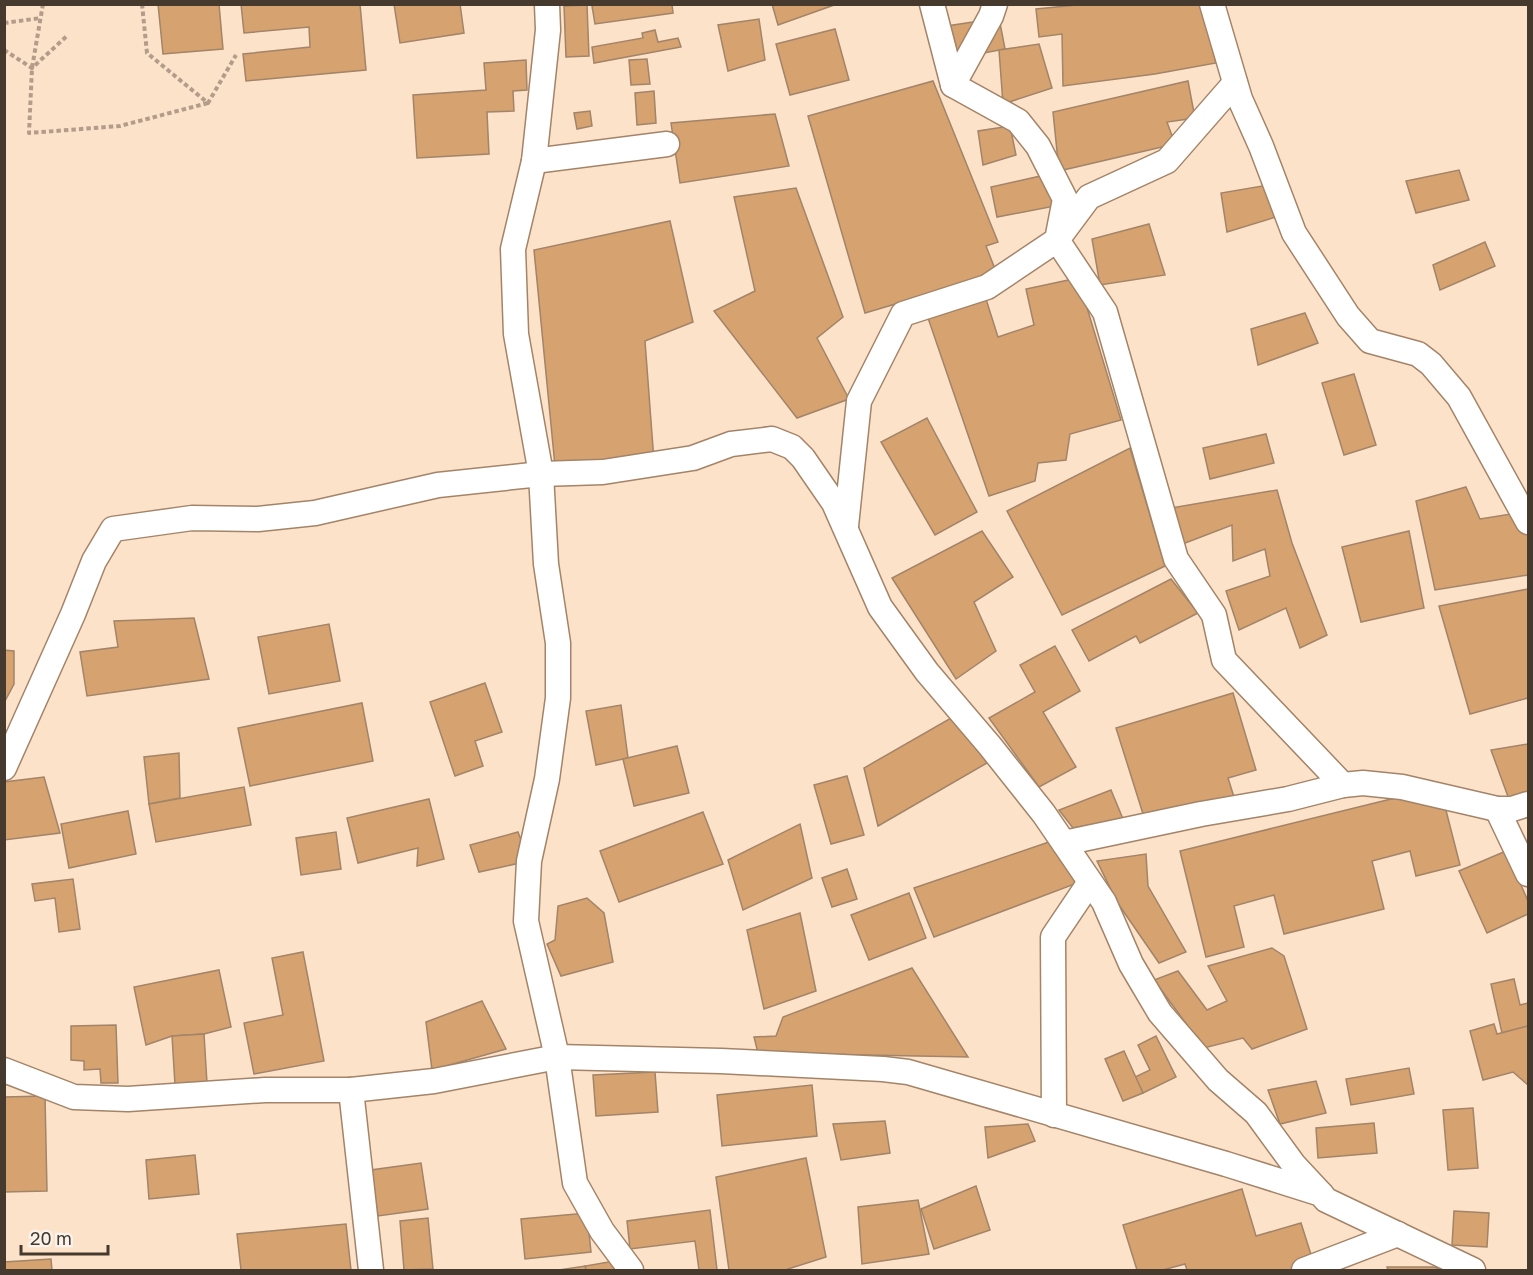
<svg xmlns="http://www.w3.org/2000/svg" width="1533" height="1275" viewBox="0 0 1533 1275" font-family="'Golos Text',sans-serif">
<style>
.building{fill:#d6a270;stroke:#a28468;stroke-width:1.5}
.lines{fill:none;stroke-linecap:round;stroke-linejoin:round}
.minor-casing{stroke:#a38468;stroke-width:27}
.path{stroke:#b39d8a;stroke-width:4;stroke-dasharray:4.5 3;stroke-linecap:butt}
.minor{stroke:#fff;stroke-width:24}
</style>
<rect width="100%" height="100%" fill="#fde2ca"/>
<g class="building">
<path d="M 158,4 L 219,4 L 223,49 L 163,54 Z"/>
<path d="M 241,4 L 360,4 L 366,70 L 246,81 L 243,54 L 310,47 L 309,27 L 244,33 Z"/>
<path d="M 394,4 L 460,4 L 464,33 L 400,43 Z"/>
<path d="M 600,4 L 672,4 L 673,13 L 595,24 L 592,6 Z"/>
<path d="M 772,4 L 837,4 L 778,25 Z"/>
<path d="M 1087,4 L 1201,4 L 1216,63 L 1155,74 L 1063,86 L 1062,34 L 1039,37 L 1036,9 Z"/>
<path d="M 587,5 L 589,56 L 566,57 L 564,6 Z"/>
<path d="M 999,18 L 1005,49 L 952,59 L 947,26 Z"/>
<path d="M 759,19 L 765,60 L 728,71 L 718,25 Z"/>
<path d="M 835,29 L 849,80 L 790,95 L 776,44 Z"/>
<path d="M 655,30 L 658,42 L 678,38 L 681,47 L 594,63 L 592,47 L 643,38 L 642,33 Z"/>
<path d="M 1039,44 L 1052,88 L 1003,104 L 999,50 Z"/>
<path d="M 647,59 L 650,84 L 631,85 L 629,60 Z"/>
<path d="M 526,60 L 527,90 L 513,91 L 514,111 L 487,112 L 489,154 L 417,158 L 413,95 L 486,90 L 484,63 Z"/>
<path d="M 933,81 L 998,242 L 986,246 L 997,274 L 865,313 L 808,116 Z"/>
<path d="M 1188,81 L 1195,118 L 1167,122 L 1175,144 L 1059,171 L 1053,112 Z"/>
<path d="M 654,91 L 656,123 L 637,125 L 635,93 Z"/>
<path d="M 590,111 L 592,126 L 577,129 L 574,113 Z"/>
<path d="M 775,114 L 789,166 L 680,183 L 671,123 Z"/>
<path d="M 1010,126 L 1016,155 L 983,165 L 978,131 Z"/>
<path d="M 1459,170 L 1469,200 L 1416,213 L 1406,181 Z"/>
<path d="M 1045,175 L 1055,206 L 997,217 L 991,187 Z"/>
<path d="M 1268,185 L 1276,217 L 1227,232 L 1221,193 Z"/>
<path d="M 796,188 L 843,317 L 817,338 L 849,399 L 797,418 L 714,311 L 755,291 L 734,197 Z"/>
<path d="M 670,221 L 693,322 L 645,341 L 654,461 L 555,466 L 534,250 Z"/>
<path d="M 1149,224 L 1165,275 L 1100,285 L 1092,239 Z"/>
<path d="M 1485,242 L 1495,266 L 1440,290 L 1433,265 Z"/>
<path d="M 1078,278 L 1121,420 L 1070,434 L 1066,460 L 1038,463 L 1035,481 L 989,496 L 927,315 L 985,296 L 998,337 L 1034,325 L 1026,289 Z"/>
<path d="M 1305,313 L 1318,343 L 1258,365 L 1251,329 Z"/>
<path d="M 1354,374 L 1376,445 L 1344,455 L 1322,383 Z"/>
<path d="M 927,418 L 977,512 L 935,535 L 881,442 Z"/>
<path d="M 1266,434 L 1274,463 L 1210,479 L 1203,448 Z"/>
<path d="M 1130,448 L 1165,566 L 1062,615 L 1007,511 Z"/>
<path d="M 1466,487 L 1480,519 L 1517,513 L 1528,536 L 1528,575 L 1435,590 L 1416,501 Z"/>
<path d="M 1277,490 L 1292,543 L 1327,635 L 1300,648 L 1286,608 L 1239,630 L 1226,591 L 1270,576 L 1265,549 L 1233,561 L 1232,525 L 1180,545 L 1165,509 Z"/>
<path d="M 982,531 L 1013,577 L 974,602 L 996,651 L 956,679 L 892,578 Z"/>
<path d="M 1409,531 L 1424,608 L 1361,622 L 1342,547 Z"/>
<path d="M 1171,579 L 1198,613 L 1140,643 L 1136,636 L 1089,661 L 1072,630 Z"/>
<path d="M 1528,589 L 1528,698 L 1470,714 L 1439,606 Z"/>
<path d="M 194,618 L 209,679 L 87,696 L 80,652 L 118,647 L 114,621 Z"/>
<path d="M 329,624 L 340,681 L 269,694 L 258,637 Z"/>
<path d="M 1055,646 L 1080,691 L 1043,712 L 1076,767 L 1039,787 L 989,718 L 1035,692 L 1020,665 Z"/>
<path d="M 4,650 L 14,651 L 14,684 L 4,703 Z"/>
<path d="M 485,683 L 502,732 L 475,741 L 483,766 L 455,776 L 430,702 Z"/>
<path d="M 1233,693 L 1256,770 L 1228,778 L 1234,797 L 1144,817 L 1116,728 Z"/>
<path d="M 362,703 L 373,761 L 250,786 L 238,728 Z"/>
<path d="M 621,705 L 628,758 L 596,765 L 586,711 Z"/>
<path d="M 958,714 L 987,763 L 878,826 L 864,768 Z"/>
<path d="M 1528,744 L 1528,796 L 1510,802 L 1491,750 Z"/>
<path d="M 677,746 L 689,793 L 634,806 L 623,759 Z"/>
<path d="M 179,753 L 180,798 L 149,804 L 144,757 Z"/>
<path d="M 847,776 L 864,835 L 831,844 L 814,785 Z"/>
<path d="M 44,777 L 60,833 L 4,840 L 4,782 Z"/>
<path d="M 244,787 L 251,825 L 156,842 L 149,804 Z"/>
<path d="M 1440,787 L 1460,865 L 1416,876 L 1410,851 L 1372,861 L 1384,909 L 1284,934 L 1274,895 L 1234,906 L 1244,947 L 1206,957 L 1180,851 Z"/>
<path d="M 1111,790 L 1123,819 L 1073,828 L 1059,810 Z"/>
<path d="M 429,799 L 444,859 L 417,866 L 418,848 L 358,863 L 347,818 Z"/>
<path d="M 128,811 L 136,854 L 69,868 L 61,824 Z"/>
<path d="M 703,812 L 723,864 L 619,902 L 600,851 Z"/>
<path d="M 800,824 L 812,878 L 743,910 L 728,860 Z"/>
<path d="M 336,832 L 341,869 L 301,875 L 296,838 Z"/>
<path d="M 518,832 L 529,861 L 479,872 L 470,845 Z"/>
<path d="M 1052,841 L 1080,882 L 934,937 L 914,888 Z"/>
<path d="M 1506,851 L 1528,901 L 1528,914 L 1487,933 L 1459,871 Z"/>
<path d="M 1146,854 L 1148,886 L 1186,952 L 1159,963 L 1117,902 L 1097,861 Z"/>
<path d="M 847,869 L 857,899 L 832,907 L 822,878 Z"/>
<path d="M 73,879 L 80,929 L 59,932 L 55,898 L 35,901 L 32,884 Z"/>
<path d="M 909,893 L 926,938 L 869,960 L 851,915 Z"/>
<path d="M 587,898 L 604,913 L 613,962 L 561,976 L 547,944 L 555,940 L 558,906 Z"/>
<path d="M 800,913 L 816,991 L 764,1009 L 747,930 Z"/>
<path d="M 1272,948 L 1284,956 L 1307,1029 L 1252,1049 L 1243,1038 L 1204,1048 L 1154,980 L 1178,971 L 1207,1010 L 1227,1001 L 1208,966 Z"/>
<path d="M 303,952 L 324,1061 L 254,1074 L 244,1023 L 283,1015 L 272,958 Z"/>
<path d="M 912,968 L 968,1057 L 758,1053 L 754,1037 L 776,1036 L 783,1017 Z"/>
<path d="M 219,970 L 231,1027 L 204,1034 L 172,1036 L 146,1045 L 134,987 Z"/>
<path d="M 1514,979 L 1520,1005 L 1528,1003 L 1528,1026 L 1502,1033 L 1491,984 Z"/>
<path d="M 482,1001 L 506,1049 L 432,1070 L 426,1022 Z"/>
<path d="M 1494,1024 L 1497,1034 L 1528,1026 L 1528,1085 L 1513,1072 L 1483,1080 L 1470,1031 Z"/>
<path d="M 116,1025 L 118,1083 L 101,1083 L 100,1069 L 84,1070 L 84,1061 L 71,1060 L 71,1026 Z"/>
<path d="M 204,1034 L 207,1083 L 175,1085 L 172,1036 Z"/>
<path d="M 1156,1036 L 1176,1077 L 1143,1093 L 1135,1077 L 1150,1070 L 1138,1045 Z"/>
<path d="M 1124,1051 L 1143,1093 L 1123,1101 L 1105,1059 Z"/>
<path d="M 1409,1068 L 1414,1094 L 1351,1105 L 1346,1079 Z"/>
<path d="M 655,1072 L 658,1112 L 596,1116 L 593,1075 Z"/>
<path d="M 1316,1081 L 1326,1113 L 1280,1124 L 1268,1090 Z"/>
<path d="M 812,1085 L 817,1136 L 722,1146 L 717,1095 Z"/>
<path d="M 45,1096 L 47,1191 L 4,1192 L 4,1097 Z"/>
<path d="M 1473,1108 L 1478,1168 L 1448,1170 L 1443,1110 Z"/>
<path d="M 885,1121 L 890,1153 L 841,1160 L 833,1124 Z"/>
<path d="M 1374,1123 L 1377,1153 L 1318,1158 L 1316,1128 Z"/>
<path d="M 1028,1124 L 1035,1141 L 988,1158 L 985,1127 Z"/>
<path d="M 195,1155 L 199,1194 L 149,1199 L 146,1160 Z"/>
<path d="M 806,1158 L 826,1257 L 785,1270 L 729,1270 L 716,1177 Z"/>
<path d="M 421,1163 L 428,1209 L 378,1216 L 371,1170 Z"/>
<path d="M 976,1186 L 990,1230 L 934,1249 L 921,1209 Z"/>
<path d="M 1242,1189 L 1256,1236 L 1301,1223 L 1314,1264 L 1291,1270 L 1187,1270 L 1185,1264 L 1163,1270 L 1137,1270 L 1123,1225 Z"/>
<path d="M 918,1200 L 929,1254 L 862,1264 L 858,1207 Z"/>
<path d="M 710,1210 L 717,1270 L 699,1270 L 695,1241 L 630,1249 L 627,1221 Z"/>
<path d="M 1454,1211 L 1489,1213 L 1487,1247 L 1452,1245 Z"/>
<path d="M 587,1213 L 591,1252 L 525,1259 L 521,1219 Z"/>
<path d="M 428,1218 L 433,1269 L 404,1270 L 400,1221 Z"/>
<path d="M 346,1224 L 351,1270 L 241,1270 L 237,1234 Z"/>
<path d="M 51,1259 L 52,1270 L 4,1270 L 4,1262 Z"/>
<path d="M 620,1260 L 622,1270 L 586,1270 L 585,1266 Z"/>
<path d="M 585,1266 L 586,1270 L 559,1270 Z"/>
<path d="M 1387,1267 L 1434,1267 L 1444,1270 L 1388,1270 Z"/>
</g>
<g class="lines">
<defs>
<g id="minor">
<path d="M 547,4 L 548,30 L 534,161 L 513,249 L 516,334 L 541,474 L 546,564 L 558,643 L 558,698 L 547,779 L 529,861 L 526,921 L 557,1057 L 575,1183 L 602,1231 L 631,1270"/>
<path d="M 932,4 L 953,85"/>
<path d="M 1212,4 L 1240,99 L 1261,146 L 1294,233 L 1348,316 L 1370,341 L 1418,354 L 1431,364 L 1459,397 L 1528,522"/>
<path d="M 1235,83 L 1167,161 L 1089,197 L 1057,240 L 1105,312 L 1176,559 L 1214,615 L 1224,660 L 1343,785"/>
<path d="M 534,161 L 667,144"/>
<path d="M 846,526 L 859,401 L 903,314 L 987,287 L 1057,240 L 1065,199 L 1038,146 L 1018,121 L 953,85 L 991,16 L 995,4"/>
<path d="M 4,768 L 73,614 L 94,561 L 113,529 L 192,518 L 258,519 L 315,513 L 438,485 L 541,474 L 603,472 L 693,458 L 731,444 L 772,439 L 792,447 L 803,458 L 834,503 L 880,607 L 927,672 L 990,746 L 1044,814 L 1104,902 L 1131,964 L 1160,1013 L 1218,1080 L 1256,1113 L 1294,1165 L 1321,1194"/>
<path d="M 1497,809 L 1528,874"/>
<path d="M 1064,843 L 1201,814 L 1288,799 L 1343,785 L 1363,783 L 1402,787 L 1497,809 L 1512,809 L 1528,804"/>
<path d="M 4,1070 L 74,1097 L 128,1099 L 265,1090 L 351,1090 L 434,1081 L 557,1057 L 721,1061 L 883,1069 L 908,1072 L 1226,1164 L 1321,1194 L 1326,1200 L 1473,1270"/>
<path d="M 351,1090 L 371,1270"/>
<path d="M 1054,1115 L 1053,937 L 1090,882"/>
<path d="M 1304,1270 L 1398,1234"/>
</g>
</defs>
<use href="#minor" class="minor-casing"/>
<g class="path">
<path d="M 43,4 L 32,68 L 29,133 L 120,126 L 208,103"/>
<path d="M 142,4 L 147,53 L 208,103 L 236,55"/>
<path d="M 4,23 L 41,18"/>
<path d="M 4,50 L 32,68 L 68,35"/>
</g>
<use href="#minor" class="minor"/>
</g>
<rect width="1533" height="1275" fill="none" stroke="#46392d" stroke-width="12"/>
<path d="M21 1245v9h87v-9" fill="none" stroke="#46392d" stroke-width="3"/>
<text x="30" y="1245" font-size="18" fill="#46392d" stroke="#faf3ed" stroke-width="4.5" paint-order="stroke">20 m</text>
</svg>
